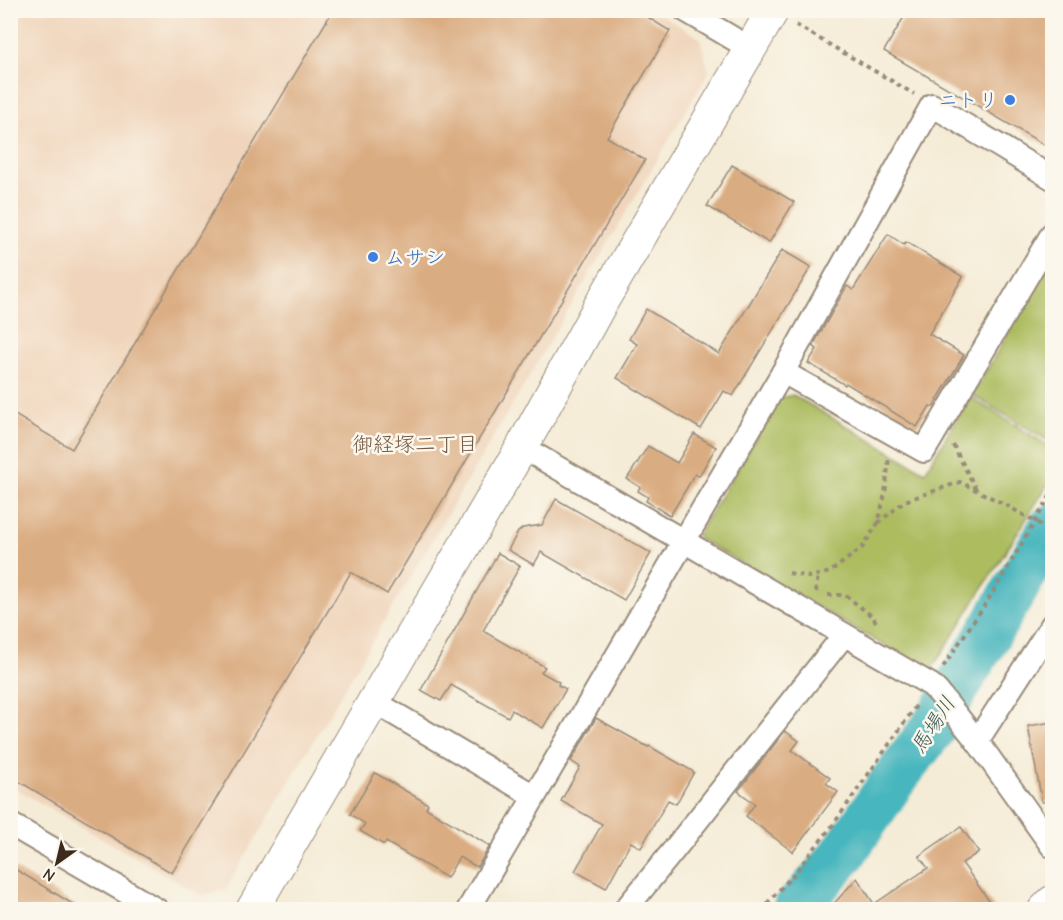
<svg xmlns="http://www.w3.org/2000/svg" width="1063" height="920" viewBox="0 0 1063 920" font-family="'Comic Neue','Klee One',sans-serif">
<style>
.built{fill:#f0d5bc}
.green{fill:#acbc5f;stroke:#74733e;stroke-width:1.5}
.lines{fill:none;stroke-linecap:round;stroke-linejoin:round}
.river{stroke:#47b6be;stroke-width:46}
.building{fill:#daac81}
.street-casing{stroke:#988b7a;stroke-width:26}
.secondary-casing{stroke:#988b7a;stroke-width:34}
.path{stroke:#988b7a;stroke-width:4;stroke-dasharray:4.5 4.5;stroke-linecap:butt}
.street{stroke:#fff;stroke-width:22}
.secondary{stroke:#fff;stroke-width:32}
.shop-dot{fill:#3f7fe0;stroke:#fbf7ec;stroke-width:2}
.labels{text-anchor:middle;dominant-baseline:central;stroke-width:5;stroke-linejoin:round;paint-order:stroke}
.shop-label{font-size:20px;fill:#366cbe;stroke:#fbf7ec;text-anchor:end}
.neighbourhood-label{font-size:21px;fill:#735841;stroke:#fbf7ec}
.water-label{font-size:21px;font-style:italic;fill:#3f5b56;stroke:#fbf7ec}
</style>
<rect width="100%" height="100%" fill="#fbf7ec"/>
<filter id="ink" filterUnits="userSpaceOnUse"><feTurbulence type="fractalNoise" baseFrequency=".0167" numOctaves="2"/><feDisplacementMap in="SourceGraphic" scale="12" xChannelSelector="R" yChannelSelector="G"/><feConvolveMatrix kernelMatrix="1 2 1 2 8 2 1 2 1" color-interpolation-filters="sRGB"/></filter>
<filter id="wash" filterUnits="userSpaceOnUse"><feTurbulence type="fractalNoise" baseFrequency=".008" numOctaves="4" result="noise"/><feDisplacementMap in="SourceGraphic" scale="24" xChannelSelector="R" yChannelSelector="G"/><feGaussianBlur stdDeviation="1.35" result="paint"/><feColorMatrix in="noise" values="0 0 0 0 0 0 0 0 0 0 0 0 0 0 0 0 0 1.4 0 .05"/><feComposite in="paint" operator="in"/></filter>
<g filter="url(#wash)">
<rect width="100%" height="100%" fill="#f5ecd7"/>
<path class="built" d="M 653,10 L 700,38 L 709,72 L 226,889 L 201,895 L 11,786 L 11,11 Z"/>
<g class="green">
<path d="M 1052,258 L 1052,443 L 972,395 Z"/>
<path d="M 793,395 L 925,472 L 970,397 L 1052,448 L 1052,478 L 930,672 L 696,537 L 780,398 Z"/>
</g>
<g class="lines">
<path class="river" d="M 795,910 L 843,854 L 892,782 L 931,731 L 1052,527"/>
</g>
<g id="blocks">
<g class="building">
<path d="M 333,10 L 636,10 L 670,31 L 607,137 L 645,160 L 387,594 L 351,572 L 172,873 L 10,776 L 10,412 L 72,449 Z"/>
<path d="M 908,10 L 1053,10 L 1053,150 L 884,51 Z"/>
<path d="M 732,165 L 794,202 L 769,243 L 707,206 Z"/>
<path d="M 888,234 L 904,245 L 906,242 L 963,277 L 929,334 L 964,355 L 933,407 L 930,406 L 917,427 L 846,383 L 845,385 L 808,363 L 817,349 L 813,346 L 847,286 L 853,290 Z"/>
<path d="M 782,250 L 811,267 L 733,396 L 724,391 L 701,429 L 617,378 L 637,344 L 629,339 L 646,309 L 719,354 Z"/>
<path d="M 694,434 L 716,447 L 699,476 L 695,474 L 670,516 L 646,501 L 648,497 L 638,491 L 640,487 L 627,479 L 648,446 L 677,463 Z"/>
<path d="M 556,499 L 651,553 L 624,600 L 541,552 L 534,565 L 508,550 L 518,532 L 523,528 L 542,525 Z"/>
<path d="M 498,553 L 520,566 L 483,631 L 545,667 L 541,672 L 559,682 L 558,685 L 566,689 L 543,728 L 512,710 L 508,717 L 451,685 L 441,701 L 421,690 Z"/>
<path d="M 596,718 L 648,747 L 649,746 L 694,772 L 676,804 L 668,800 L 641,848 L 631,842 L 606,888 L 575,871 L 602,824 L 561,801 L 580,767 L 571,761 Z"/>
<path d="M 1053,722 L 1053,801 L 1042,802 L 1028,726 Z"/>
<path d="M 785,731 L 799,741 L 792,750 L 830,778 L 826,783 L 838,792 L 793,852 L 746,816 L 755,804 L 738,791 Z"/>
<path d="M 375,773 L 428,804 L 426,808 L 490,846 L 477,867 L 459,857 L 447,878 L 386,842 L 384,845 L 360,831 L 365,824 L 350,814 Z"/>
<path d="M 961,827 L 979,852 L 962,863 L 995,909 L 829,909 L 857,878 L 874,904 L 928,868 L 919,856 Z"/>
<path d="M 10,866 L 81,909 L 10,909 Z"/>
</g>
</g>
</g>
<g filter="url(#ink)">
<use href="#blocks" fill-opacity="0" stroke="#988b7a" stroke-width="1.5"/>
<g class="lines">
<defs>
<g id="street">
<path d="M 685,10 L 751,49"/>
<path d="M 783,372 L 924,451 L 1052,234"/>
<path d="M 522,447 L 931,685 L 938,692 L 977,741 L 1052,846"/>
<path d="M 373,701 L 534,796"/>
<path d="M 977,741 L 1052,625"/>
<path d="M 10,824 L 157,910"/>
<path d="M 468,910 L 783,372 L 932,105 L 1052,178"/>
<path d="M 625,910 L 673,851 L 844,635"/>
</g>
<g id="secondary">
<path d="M 252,910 L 522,447 L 599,307 L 773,10"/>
<path d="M 1044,910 L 1052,902"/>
</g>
</defs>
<use href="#street" class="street-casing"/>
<use href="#secondary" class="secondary-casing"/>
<g class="path">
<path d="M 796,25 L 914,94"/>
<path d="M 953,445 L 977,491"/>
<path d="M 878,523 L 905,501 L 960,482 L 1004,504 L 1052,531"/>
<path d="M 789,573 L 809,577 L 830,572 L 862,548 L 878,523 L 885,494 L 889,457"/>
<path d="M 816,592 L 818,575"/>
<path d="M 828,595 L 845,595 L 873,617 L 877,624"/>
<path d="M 943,667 L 992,594 L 1052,493"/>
<path d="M 761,910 L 795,873 L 833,825 L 918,703"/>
</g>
<use href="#street" class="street"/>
<use href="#secondary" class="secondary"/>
</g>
</g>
<g class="shop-dot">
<circle cx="1010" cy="100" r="6"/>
<circle cx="373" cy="257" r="6"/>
</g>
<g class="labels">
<g class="shop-label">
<text x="998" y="100">ニトリ</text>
<text x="385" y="257" text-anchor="start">ムサシ</text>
</g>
<g class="neighbourhood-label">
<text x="415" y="444">御経塚二丁目</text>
</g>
<g class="water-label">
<text transform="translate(933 725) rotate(-57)">馬場川</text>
</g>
</g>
<rect width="1063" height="920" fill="none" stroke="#fbf7ec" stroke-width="36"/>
<g transform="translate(57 863) rotate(214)" stroke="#fbf7ec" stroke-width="4.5" paint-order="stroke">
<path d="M0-4.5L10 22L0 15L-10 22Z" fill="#3b2a1e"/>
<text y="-9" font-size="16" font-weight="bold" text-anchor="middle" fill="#3b2a1e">N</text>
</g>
</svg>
